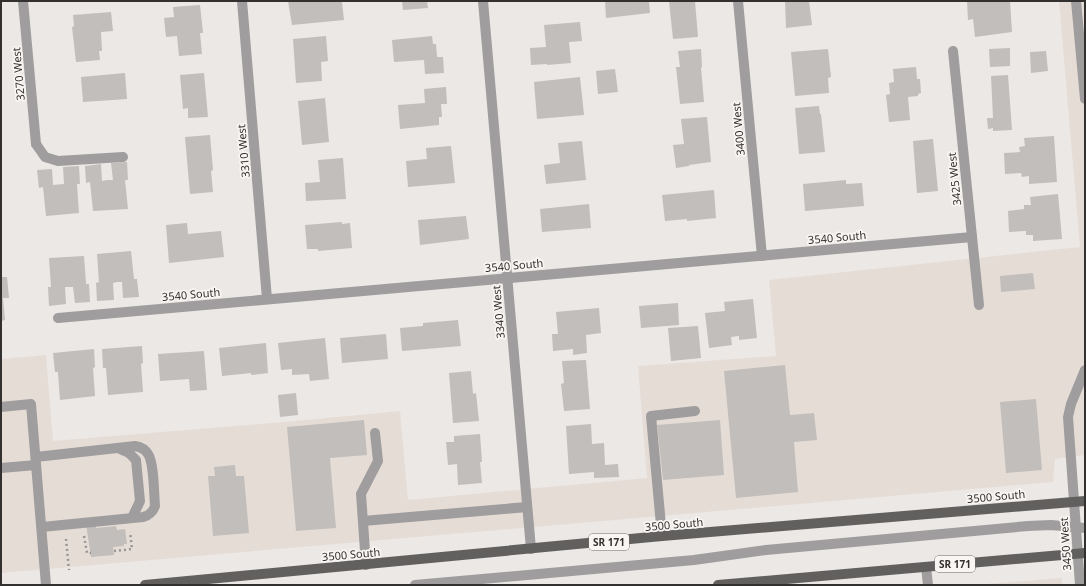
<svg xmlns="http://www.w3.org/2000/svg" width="1086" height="586" viewBox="0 0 1086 586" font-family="'Noto Sans',sans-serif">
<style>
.built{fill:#e6dcd6}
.building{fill:#c1bebb}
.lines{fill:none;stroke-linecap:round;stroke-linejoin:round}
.path{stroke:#979593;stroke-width:2.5;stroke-dasharray:2 3;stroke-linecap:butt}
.service{stroke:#9f9d9d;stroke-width:10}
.minor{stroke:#9f9d9d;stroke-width:10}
.primary{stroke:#625f5f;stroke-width:10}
.labels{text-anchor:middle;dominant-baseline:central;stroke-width:3.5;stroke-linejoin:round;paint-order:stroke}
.shield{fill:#f9f5f3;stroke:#6e6c6a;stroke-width:1}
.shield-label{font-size:10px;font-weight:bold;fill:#323130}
.street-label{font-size:11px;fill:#323130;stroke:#f9f5f3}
</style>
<rect width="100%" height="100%" fill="#ebe8e6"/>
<g class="built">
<path d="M 1059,1 L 1085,1 L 1085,455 L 1055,459 L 1053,482 L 1,573 L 1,359 L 46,355 L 53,441 L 284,422 L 400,411 L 408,500 L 647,478 L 638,366 L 776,356 L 769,280 L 1080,247 Z"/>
<path d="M 1062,578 L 1062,585 L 974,585 Z"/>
</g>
<g class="building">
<path d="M 288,1 L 342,2 L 344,20 L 292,25 Z"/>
<path d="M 402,1 L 427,1 L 428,8 L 403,10 Z"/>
<path d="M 605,1 L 649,1 L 650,13 L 606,18 Z"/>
<path d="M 669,1 L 695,1 L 698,37 L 673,39 Z"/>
<path d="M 785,1 L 809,1 L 812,25 L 786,28 Z"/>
<path d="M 967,1 L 1010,1 L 1012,32 L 975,37 L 973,19 L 968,20 Z"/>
<path d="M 200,5 L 203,33 L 200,33 L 202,54 L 179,56 L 177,36 L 166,37 L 164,18 L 174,17 L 173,7 Z"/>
<path d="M 111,12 L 113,31 L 101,32 L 102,51 L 99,51 L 100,60 L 76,62 L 72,27 L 74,26 L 73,15 Z"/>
<path d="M 580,22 L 582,41 L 569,42 L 571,63 L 547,65 L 547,64 L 531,65 L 530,48 L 546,47 L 544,25 Z"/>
<path d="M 326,36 L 328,61 L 321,62 L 322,81 L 296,83 L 293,39 Z"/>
<path d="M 432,36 L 433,44 L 436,44 L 437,57 L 443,57 L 444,73 L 425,74 L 424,60 L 394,62 L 392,40 Z"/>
<path d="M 1010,48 L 1010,66 L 990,67 L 989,49 Z"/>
<path d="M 701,49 L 702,67 L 701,68 L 704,102 L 680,104 L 676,67 L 680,67 L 678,51 Z"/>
<path d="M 828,49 L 831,77 L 828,78 L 829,93 L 795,96 L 791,52 Z"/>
<path d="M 1046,51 L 1048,71 L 1031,73 L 1030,52 Z"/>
<path d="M 916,67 L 917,79 L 920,79 L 921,93 L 918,94 L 918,96 L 908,97 L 910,120 L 889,122 L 886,95 L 890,94 L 889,83 L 894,82 L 893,69 Z"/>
<path d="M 615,69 L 618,92 L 598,94 L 596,71 Z"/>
<path d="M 125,73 L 127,99 L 83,102 L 81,77 Z"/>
<path d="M 204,73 L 208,117 L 188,118 L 188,108 L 183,109 L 180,75 Z"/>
<path d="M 1008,75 L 1012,130 L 993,131 L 993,128 L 988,129 L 987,118 L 993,118 L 991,76 Z"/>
<path d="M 580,77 L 584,115 L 537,119 L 534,82 Z"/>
<path d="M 446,87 L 447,104 L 441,104 L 442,117 L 439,117 L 439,125 L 400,129 L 398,105 L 425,103 L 424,89 Z"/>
<path d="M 325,98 L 329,142 L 302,145 L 298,101 Z"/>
<path d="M 819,106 L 820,114 L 821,114 L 825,152 L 799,154 L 795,108 Z"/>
<path d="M 707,117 L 711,162 L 689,165 L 689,166 L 676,168 L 673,145 L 684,144 L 681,119 Z"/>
<path d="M 210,135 L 213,170 L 211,171 L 213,192 L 190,194 L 185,137 Z"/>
<path d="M 1054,136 L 1057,182 L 1029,184 L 1029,176 L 1022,177 L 1021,173 L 1005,174 L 1004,153 L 1020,152 L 1019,147 L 1025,146 L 1024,138 Z"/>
<path d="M 933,139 L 938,191 L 917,193 L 913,141 Z"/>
<path d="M 582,141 L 586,180 L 546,184 L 544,165 L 560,163 L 558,143 Z"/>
<path d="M 451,146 L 455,183 L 408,187 L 406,161 L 427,159 L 426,148 Z"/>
<path d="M 343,158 L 346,199 L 306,201 L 305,183 L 320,182 L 318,160 Z"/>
<path d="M 127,162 L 128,180 L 125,180 L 128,209 L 93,211 L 90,182 L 86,183 L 85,166 L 101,164 L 102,181 L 107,180 L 113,180 L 111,163 Z"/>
<path d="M 79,166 L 80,184 L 77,184 L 79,213 L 46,216 L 43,187 L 39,188 L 37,170 L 52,169 L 53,185 L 64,184 L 63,167 Z"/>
<path d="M 846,180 L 846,184 L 862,183 L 864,206 L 805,211 L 803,184 Z"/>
<path d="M 714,190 L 716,218 L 687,221 L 687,219 L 665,221 L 662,195 Z"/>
<path d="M 1058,194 L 1062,239 L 1033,241 L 1033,235 L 1026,235 L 1026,231 L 1009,232 L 1008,211 L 1024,209 L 1024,205 L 1031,205 L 1030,197 Z"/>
<path d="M 589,204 L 591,228 L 542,232 L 540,209 Z"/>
<path d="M 466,216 L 469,239 L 420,245 L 418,220 Z"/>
<path d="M 342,222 L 342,224 L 350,223 L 352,248 L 318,251 L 318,249 L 307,249 L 305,225 Z"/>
<path d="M 187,223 L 188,234 L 221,231 L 224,257 L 169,263 L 166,225 Z"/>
<path d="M 131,251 L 134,279 L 137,279 L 139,297 L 123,298 L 122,282 L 117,282 L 113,283 L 114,300 L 97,301 L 96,283 L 99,282 L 97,254 Z"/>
<path d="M 84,256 L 86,284 L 89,284 L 90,302 L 75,303 L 73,287 L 65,287 L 66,304 L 49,306 L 48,287 L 51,287 L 49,258 Z"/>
<path d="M 1033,273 L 1035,289 L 1001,292 L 1000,276 Z"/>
<path d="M 1,277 L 7,277 L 9,298 L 3,298 L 5,320 L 1,321 Z"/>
<path d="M 753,299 L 757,338 L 739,340 L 739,336 L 731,337 L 732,345 L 709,348 L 705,313 L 725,311 L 724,302 Z"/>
<path d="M 678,303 L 679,325 L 641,328 L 639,306 Z"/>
<path d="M 599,308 L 601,333 L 586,335 L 587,353 L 573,355 L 573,349 L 553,351 L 552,334 L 558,334 L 556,312 Z"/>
<path d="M 458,320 L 461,346 L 402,351 L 400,328 L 423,326 L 423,323 Z"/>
<path d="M 698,326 L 701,358 L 671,361 L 668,328 Z"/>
<path d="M 386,334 L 388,359 L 342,363 L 340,338 Z"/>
<path d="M 325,338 L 329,379 L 310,381 L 309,374 L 292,375 L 292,369 L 281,370 L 278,343 Z"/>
<path d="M 266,343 L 268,373 L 251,375 L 251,373 L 222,376 L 219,348 Z"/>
<path d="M 142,346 L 143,363 L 141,364 L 143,392 L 108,395 L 106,368 L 103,368 L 102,349 Z"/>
<path d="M 94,349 L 95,367 L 93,368 L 95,396 L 60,400 L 58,372 L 55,372 L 53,353 Z"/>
<path d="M 204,351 L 207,390 L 190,391 L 189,379 L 160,381 L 158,354 Z"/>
<path d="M 586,360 L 590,409 L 564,411 L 561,384 L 564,383 L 562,361 Z"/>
<path d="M 785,365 L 790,415 L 814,413 L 817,440 L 794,442 L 798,492 L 736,498 L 724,371 Z"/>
<path d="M 471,371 L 473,394 L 476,393 L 479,421 L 453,423 L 449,373 Z"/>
<path d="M 296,393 L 298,415 L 280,417 L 278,395 Z"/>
<path d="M 1036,399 L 1042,470 L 1006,473 L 1000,402 Z"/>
<path d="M 364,420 L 367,455 L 330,458 L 336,528 L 296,531 L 287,427 Z"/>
<path d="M 720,420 L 724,475 L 663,480 L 657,425 Z"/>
<path d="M 591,424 L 592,444 L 604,443 L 605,465 L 618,464 L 619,477 L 594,478 L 594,472 L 569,474 L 566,426 Z"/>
<path d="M 480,434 L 482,462 L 480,462 L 482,483 L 458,485 L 457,464 L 448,465 L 446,442 L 454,442 L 454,436 Z"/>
<path d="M 235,465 L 236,476 L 244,476 L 249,533 L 213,536 L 208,476 L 215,476 L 214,467 Z"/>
<path d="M 86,524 L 96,524 L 96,528 L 116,526 L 117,530 L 125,529 L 127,544 L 124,544 L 124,546 L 113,547 L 114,555 L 91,557 Z"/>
</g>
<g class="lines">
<g class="path">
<path d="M 84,536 L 87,553 L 91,553"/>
<path d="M 66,539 L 69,570"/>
<path d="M 114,551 L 132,549 L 130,532"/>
</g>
<g class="service">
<path d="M 1076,1 L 1085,99"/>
<path d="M 36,144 L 45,157 L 58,161 L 123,157"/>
<path d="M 1,407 L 31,404 L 46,585"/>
<path d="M 120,449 L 129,453 L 136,460 L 140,501 L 132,518"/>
<path d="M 36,457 L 135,446 C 141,447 145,449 148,454 C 154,462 154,495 155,506 C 153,512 148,516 143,517 L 42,527"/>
<path d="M 1,468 L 36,465"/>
<path d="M 1074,501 L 1068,417 L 1071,404 L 1085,370"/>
<path d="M 363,521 L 527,507"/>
<path d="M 662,536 L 651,416 L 695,411"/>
<path d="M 366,565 L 361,494 L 378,461 L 375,433"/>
<path d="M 926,567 L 928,585"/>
<path d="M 415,585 L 694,560 L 766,550 L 1028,526 L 1051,525 L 1085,528"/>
</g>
<g class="minor">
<path d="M 23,1 L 36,144"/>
<path d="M 242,1 L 267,299"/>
<path d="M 483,1 L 531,549"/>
<path d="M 738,1 L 762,256"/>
<path d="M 953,51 L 979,305"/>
<path d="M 58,318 L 972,237"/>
<path d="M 1074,501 L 1080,585"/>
</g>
<g class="primary">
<path d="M 145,585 L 662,536 L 1085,501"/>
<path d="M 718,585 L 1085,553"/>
</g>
</g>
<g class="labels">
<g class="shield">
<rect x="589" y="534" width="40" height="16" rx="3"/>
<rect x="935" y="556" width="40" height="16" rx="3"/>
</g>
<g class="shield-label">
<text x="609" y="542">SR 171</text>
<text x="955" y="564">SR 171</text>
</g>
<g class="street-label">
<text transform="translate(18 74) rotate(-95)">3270 West</text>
<text transform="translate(738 129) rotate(-95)">3400 West</text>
<text transform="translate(243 151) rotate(-95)">3310 West</text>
<text transform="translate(954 179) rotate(-96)">3425 West</text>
<text transform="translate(837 237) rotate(-5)">3540 South</text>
<text transform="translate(514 265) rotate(-5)">3540 South</text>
<text transform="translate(191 294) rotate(-5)">3540 South</text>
<text transform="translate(498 312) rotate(-95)">3340 West</text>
<text transform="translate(996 496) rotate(-5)">3500 South</text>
<text transform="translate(674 524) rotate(-5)">3500 South</text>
<text transform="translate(1065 544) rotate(-94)">3450 West</text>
<text transform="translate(351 554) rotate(-5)">3500 South</text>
</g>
</g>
<rect width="1086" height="586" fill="none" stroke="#323130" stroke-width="4"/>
</svg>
